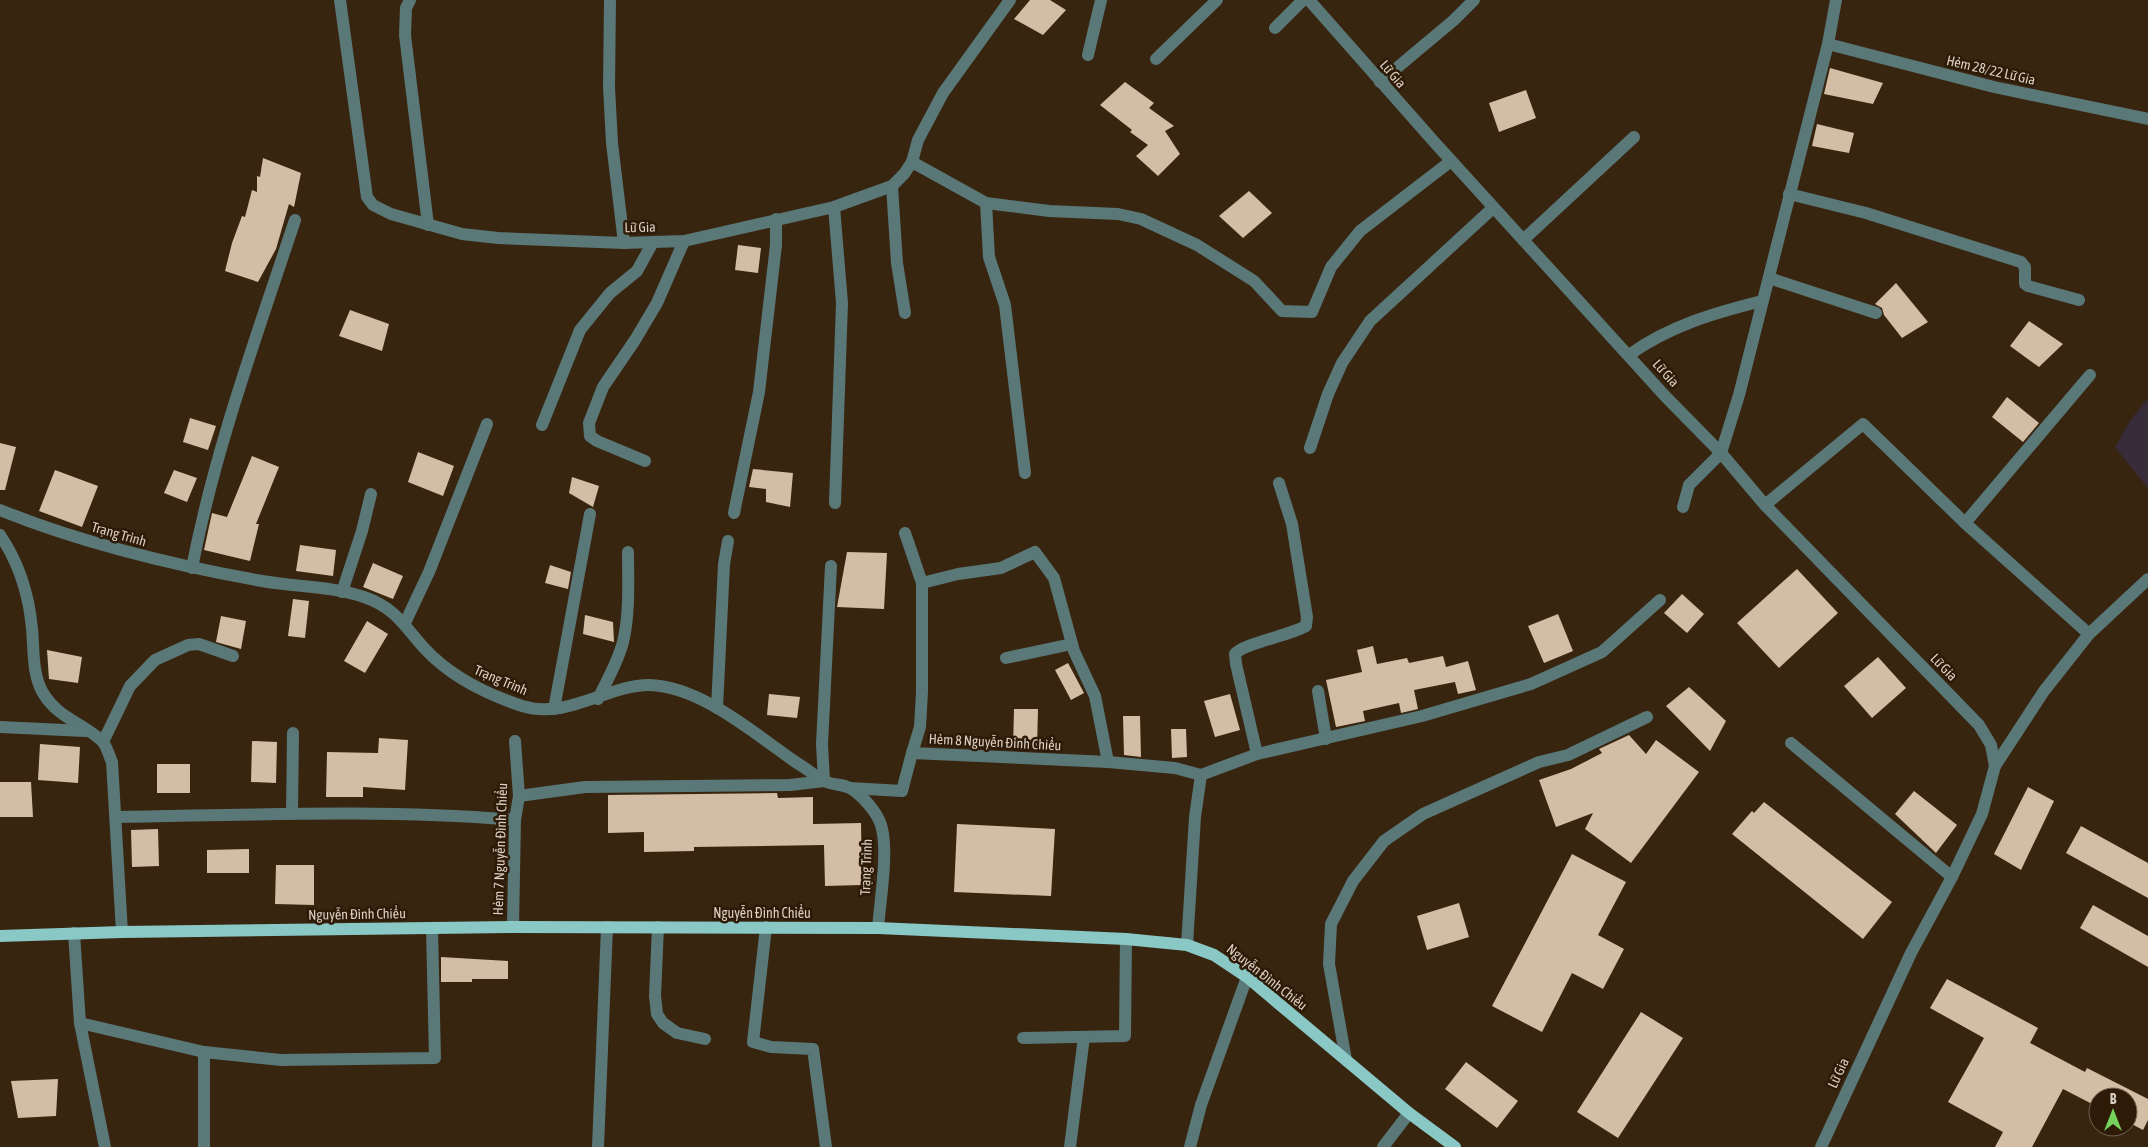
<svg xmlns="http://www.w3.org/2000/svg" width="2148" height="1147" viewBox="0 0 2148 1147" font-family="'Asap Condensed',sans-serif">
<style>
.education{fill:#382c3a}
.building{fill:#d4bda5}
.lines{fill:none;stroke-linecap:round;stroke-linejoin:round}
.minor{stroke:#5a7877;stroke-width:12}
.major{stroke:#89c8c5;stroke-width:12}
.labels{text-anchor:middle;dominant-baseline:central;stroke-width:5;stroke-linejoin:round;paint-order:stroke}
.street-label{font-size:14px;fill:#dbcfc3;stroke:#2d1b07}
</style>
<rect width="100%" height="100%" fill="#372510"/>
<path class="education" d="M 2148,398 L 2148,488 L 2115,447 L 2130,421 Z"/>
<g class="building">
<path d="M 1030,0 L 1050,0 L 1066,10 L 1043,35 L 1014,19 Z"/>
<path d="M 1830,68 L 1883,83 L 1873,104 L 1824,94 Z"/>
<path d="M 1125,82 L 1154,103 L 1149,108 L 1174,126 L 1165,131 L 1180,154 L 1158,176 L 1136,156 L 1148,145 L 1130,132 L 1132,130 L 1100,105 Z"/>
<path d="M 1526,90 L 1536,118 L 1499,132 L 1489,103 Z"/>
<path d="M 1817,124 L 1854,133 L 1849,153 L 1812,146 Z"/>
<path d="M 263,158 L 301,173 L 294,207 L 289,204 L 276,249 L 258,282 L 225,271 L 232,243 L 242,216 L 245,217 L 252,190 L 257,192 L 257,176 L 260,177 Z"/>
<path d="M 1249,191 L 1272,213 L 1243,238 L 1219,216 Z"/>
<path d="M 738,245 L 761,248 L 758,273 L 735,270 Z"/>
<path d="M 1896,283 L 1928,322 L 1902,338 L 1884,315 L 1882,308 L 1875,304 Z"/>
<path d="M 350,310 L 389,324 L 382,351 L 339,336 Z"/>
<path d="M 2029,321 L 2063,344 L 2039,367 L 2010,346 Z"/>
<path d="M 2007,397 L 2039,423 L 2023,442 L 1992,417 Z"/>
<path d="M 190,418 L 216,426 L 208,450 L 183,442 Z"/>
<path d="M 0,443 L 16,447 L 5,490 L 0,490 Z"/>
<path d="M 418,452 L 454,466 L 443,496 L 408,482 Z"/>
<path d="M 252,456 L 279,467 L 256,524 L 259,524 L 250,561 L 204,550 L 212,513 L 227,517 Z"/>
<path d="M 753,469 L 793,473 L 790,507 L 766,502 L 766,489 L 749,487 Z"/>
<path d="M 55,470 L 98,486 L 82,527 L 39,511 Z"/>
<path d="M 174,470 L 197,478 L 187,502 L 164,493 Z"/>
<path d="M 572,477 L 599,486 L 593,507 L 569,493 Z"/>
<path d="M 300,545 L 336,550 L 333,576 L 296,571 Z"/>
<path d="M 847,552 L 887,553 L 884,609 L 837,607 Z"/>
<path d="M 373,563 L 403,576 L 393,599 L 363,587 Z"/>
<path d="M 550,565 L 571,572 L 568,589 L 545,583 Z"/>
<path d="M 1797,569 L 1838,613 L 1779,668 L 1737,623 Z"/>
<path d="M 1682,594 L 1704,614 L 1687,633 L 1664,613 Z"/>
<path d="M 293,599 L 309,601 L 305,638 L 288,636 Z"/>
<path d="M 1558,614 L 1573,651 L 1544,663 L 1528,626 Z"/>
<path d="M 585,615 L 613,622 L 614,642 L 583,634 Z"/>
<path d="M 221,616 L 246,621 L 241,649 L 216,642 Z"/>
<path d="M 367,621 L 388,634 L 365,673 L 344,661 Z"/>
<path d="M 1373,646 L 1377,664 L 1407,658 L 1409,663 L 1443,656 L 1446,667 L 1468,661 L 1476,690 L 1458,694 L 1455,682 L 1414,690 L 1418,709 L 1401,713 L 1399,703 L 1363,711 L 1365,721 L 1336,727 L 1326,680 L 1362,672 L 1357,650 Z"/>
<path d="M 47,650 L 82,657 L 78,683 L 49,679 Z"/>
<path d="M 1878,657 L 1906,688 L 1872,718 L 1844,686 Z"/>
<path d="M 1068,663 L 1084,693 L 1071,700 L 1055,670 Z"/>
<path d="M 1689,687 L 1726,721 L 1710,751 L 1666,706 Z"/>
<path d="M 769,694 L 800,697 L 797,718 L 767,715 Z"/>
<path d="M 1230,694 L 1240,730 L 1215,737 L 1204,701 Z"/>
<path d="M 1014,709 L 1038,709 L 1037,749 L 1013,749 Z"/>
<path d="M 1123,716 L 1140,716 L 1141,757 L 1124,755 Z"/>
<path d="M 1171,729 L 1186,729 L 1187,757 L 1172,758 Z"/>
<path d="M 1629,735 L 1646,754 L 1656,740 L 1699,772 L 1631,863 L 1585,829 L 1593,813 L 1556,827 L 1539,780 L 1571,769 L 1602,753 L 1599,749 Z"/>
<path d="M 379,738 L 408,740 L 405,790 L 363,787 L 363,797 L 326,797 L 327,752 L 378,753 Z"/>
<path d="M 252,741 L 277,742 L 276,783 L 251,782 Z"/>
<path d="M 40,744 L 80,747 L 78,783 L 38,780 Z"/>
<rect x="157" y="764" width="33" height="29"/>
<path d="M 0,782 L 31,782 L 33,817 L 0,817 Z"/>
<path d="M 2028,787 L 2054,801 L 2021,870 L 1994,854 Z"/>
<path d="M 1914,791 L 1957,825 L 1936,853 L 1895,814 Z"/>
<path d="M 777,793 L 778,798 L 813,797 L 813,824 L 861,823 L 862,885 L 825,886 L 824,845 L 694,847 L 694,851 L 644,852 L 644,832 L 608,833 L 608,795 Z"/>
<path d="M 1764,802 L 1892,902 L 1863,939 L 1732,834 L 1752,811 L 1754,813 Z"/>
<path d="M 957,824 L 1055,829 L 1051,896 L 954,892 Z"/>
<path d="M 2081,826 L 2148,863 L 2148,898 L 2066,853 Z"/>
<path d="M 158,829 L 159,866 L 132,867 L 131,830 Z"/>
<path d="M 249,849 L 249,873 L 207,873 L 207,850 Z"/>
<path d="M 1572,854 L 1626,882 L 1598,935 L 1624,949 L 1603,989 L 1572,973 L 1542,1032 L 1492,1006 Z"/>
<path d="M 276,865 L 314,865 L 314,905 L 275,904 Z"/>
<path d="M 1459,903 L 1469,937 L 1427,950 L 1417,916 Z"/>
<path d="M 2093,905 L 2148,936 L 2148,967 L 2080,928 Z"/>
<path d="M 441,957 L 508,961 L 508,979 L 472,979 L 472,982 L 441,982 Z"/>
<path d="M 1947,979 L 2038,1028 L 2030,1043 L 2085,1072 L 2087,1068 L 2148,1099 L 2148,1120 L 2143,1130 L 2128,1122 L 2128,1097 L 2098,1097 L 2098,1107 L 2063,1089 L 2032,1147 L 1995,1147 L 2003,1132 L 1948,1102 L 1984,1038 L 1930,1008 Z"/>
<path d="M 1641,1012 L 1683,1038 L 1618,1138 L 1577,1112 Z"/>
<path d="M 1466,1062 L 1518,1101 L 1497,1128 L 1445,1089 Z"/>
<path d="M 58,1079 L 56,1116 L 18,1118 L 11,1081 Z"/>
</g>
<g class="lines">
<g class="minor">
<path d="M 340,0 L 367,197 L 373,205 L 391,214 L 462,234 L 498,238 L 624,243 L 684,241 L 834,207 L 892,186 L 904,174 L 912,162 L 918,140 L 943,93 L 1010,0"/>
<path d="M 410,0 L 406,8 L 405,35 L 428,225"/>
<path d="M 610,0 L 609,87 L 612,143 L 624,243"/>
<path d="M 1309,0 L 1436,144 L 1665,396 L 1721,453 L 1765,505 L 1979,725 L 1991,745 L 1995,766 L 1982,814 L 1952,877 L 1911,953 L 1821,1147"/>
<path d="M 1275,28 L 1303,0"/>
<path d="M 1828,44 L 1994,87 L 2148,119"/>
<path d="M 1088,55 L 1101,0"/>
<path d="M 1156,59 L 1217,0"/>
<path d="M 1380,82 L 1454,20 L 1474,0"/>
<path d="M 912,162 L 986,203 L 1049,211 L 1118,214 L 1141,219 L 1197,245 L 1254,281 L 1282,311 L 1312,312 L 1331,267 L 1360,231 L 1451,161"/>
<path d="M 892,186 L 897,263 L 905,313"/>
<path d="M 1789,194 L 1866,213 L 2021,262 L 2025,267 L 2025,284 L 2028,286 L 2079,300"/>
<path d="M 986,203 L 989,257 L 1005,305 L 1025,473"/>
<path d="M 834,207 L 842,303 L 835,503"/>
<path d="M 1523,240 L 1634,137"/>
<path d="M 1769,278 L 1876,313"/>
<path d="M 1629,355 C 1669,326 1714,313 1762,301"/>
<path d="M 542,425 L 580,330 L 610,293 L 637,271 L 653,242"/>
<path d="M 1310,448 L 1328,394 L 1342,363 L 1370,321 L 1493,208"/>
<path d="M 645,461 L 597,441 L 590,436 L 589,423 L 603,387 L 635,340 L 657,303 L 684,241"/>
<path d="M 1765,505 L 1863,424 L 1965,523 L 2089,634"/>
<path d="M 1683,507 L 1689,485 L 1721,453 L 1739,395 L 1828,44 L 1836,0"/>
<path d="M 0,510 C 84,544 172,565 262,581 C 295,587 332,586 364,597 C 396,608 404,626 425,649 C 451,677 486,694 522,706 C 568,720 607,685 649,685 C 701,686 756,735 797,763 C 806,768 815,776 824,781 C 832,785 842,784 850,788 C 862,795 877,812 881,825 C 889,850 880,901 878,928"/>
<path d="M 734,513 L 759,392 L 776,245 L 776,219"/>
<path d="M 1965,523 L 2090,375"/>
<path d="M 905,533 L 922,583 L 922,692 L 920,727 L 912,753"/>
<path d="M 0,535 C 19,563 29,595 32,629 C 34,649 32,674 43,693 C 59,719 82,722 102,741 C 107,746 109,756 112,762 L 122,932"/>
<path d="M 192,568 C 215,449 257,335 295,220"/>
<path d="M 922,583 L 958,574 L 1001,568 L 1035,552 L 1054,578 L 1074,651 L 1095,696 L 1108,762"/>
<path d="M 342,592 L 362,531 L 371,494"/>
<path d="M 405,623 L 429,572 L 487,424"/>
<path d="M 1006,658 L 1072,644"/>
<path d="M 1318,691 L 1326,739"/>
<path d="M 598,699 C 607,680 618,662 623,642 C 630,613 628,581 628,552"/>
<path d="M 717,708 L 724,564 L 728,541"/>
<path d="M 554,709 L 590,514"/>
<path d="M 0,727 L 85,731"/>
<path d="M 103,742 L 130,686 L 155,660 L 188,645 L 199,644 L 233,656"/>
<path d="M 1791,743 L 1952,877"/>
<path d="M 1257,754 L 1236,664 L 1235,654 C 1242,644 1291,635 1306,626 L 1307,617 L 1292,524 L 1279,483"/>
<path d="M 1995,766 L 2044,691 L 2089,634 L 2148,579"/>
<path d="M 850,788 L 902,791 L 912,753 L 1108,762 L 1175,768 L 1201,775"/>
<path d="M 519,796 L 585,787 L 790,785 L 824,781 L 822,744 L 831,566"/>
<path d="M 292,814 L 293,733"/>
<path d="M 116,817 C 249,815 383,809 515,820"/>
<path d="M 513,927 L 515,820 L 519,796 L 515,741"/>
<path d="M 658,927 L 655,996 L 657,1014 L 663,1023 L 677,1033 L 705,1039"/>
<path d="M 766,927 L 753,1042 L 771,1047 L 813,1049 L 826,1147"/>
<path d="M 74,933 L 80,1023 L 105,1147"/>
<path d="M 1187,945 L 1195,817 L 1201,775 L 1257,754 L 1422,716 L 1531,684 L 1602,652 L 1660,600"/>
<path d="M 80,1023 L 204,1052 L 281,1060 L 435,1058 L 432,929"/>
<path d="M 1023,1038 L 1125,1036 L 1126,939"/>
<path d="M 204,1052 L 204,1147"/>
<path d="M 1346,1060 L 1329,964 L 1331,924 L 1353,881 L 1384,841 L 1423,814 L 1539,762 L 1568,755 L 1647,717"/>
<path d="M 598,1147 L 607,927"/>
<path d="M 1070,1147 L 1084,1037"/>
<path d="M 1190,1147 L 1201,1105 L 1247,977"/>
<path d="M 1383,1147 L 1409,1113"/>
</g>
<path class="major" d="M 0,936 L 122,932 L 513,927 L 878,928 L 1126,939 L 1187,945 L 1214,955 L 1247,977 L 1409,1113 L 1455,1147"/>
</g>
<g class="labels">
<g class="street-label">
<text transform="translate(1991 70) rotate(13)">Hẻm 28/22 Lữ Gia</text>
<text transform="translate(1393 74) rotate(49)">Lữ Gia</text>
<text transform="translate(640 227) rotate(-1)">Lữ Gia</text>
<text transform="translate(1666 373) rotate(48)">Lữ Gia</text>
<text transform="translate(119 534) rotate(16)">Trạng Trình</text>
<text transform="translate(1944 667) rotate(46)">Lữ Gia</text>
<text transform="translate(501 680) rotate(23)">Trạng Trình</text>
<text transform="translate(995 742) rotate(3)">Hẻm 8 Nguyễn Đình Chiểu</text>
<text transform="translate(500 849) rotate(-88)">Hẻm 7 Nguyễn Đình Chiểu</text>
<text transform="translate(866 867) rotate(-88)">Trạng Trình</text>
<text x="762" y="913">Nguyễn Đình Chiểu</text>
<text transform="translate(357 914) rotate(-1)">Nguyễn Đình Chiểu</text>
<text transform="translate(1267 977) rotate(38)">Nguyễn Đình Chiểu</text>
<text transform="translate(1838 1073) rotate(-65)">Lữ Gia</text>
</g>
</g>
<g transform="translate(2113 1112)"><circle r="24" fill="#2d1b07" stroke="#736352"/>
<path d="M0-4L9 19L0 12L-9 19Z" fill="#76d25a"/>
<text y="-8" font-size="14" font-weight="bold" text-anchor="middle" fill="#dbcfc3">B</text>
</g>
</svg>
